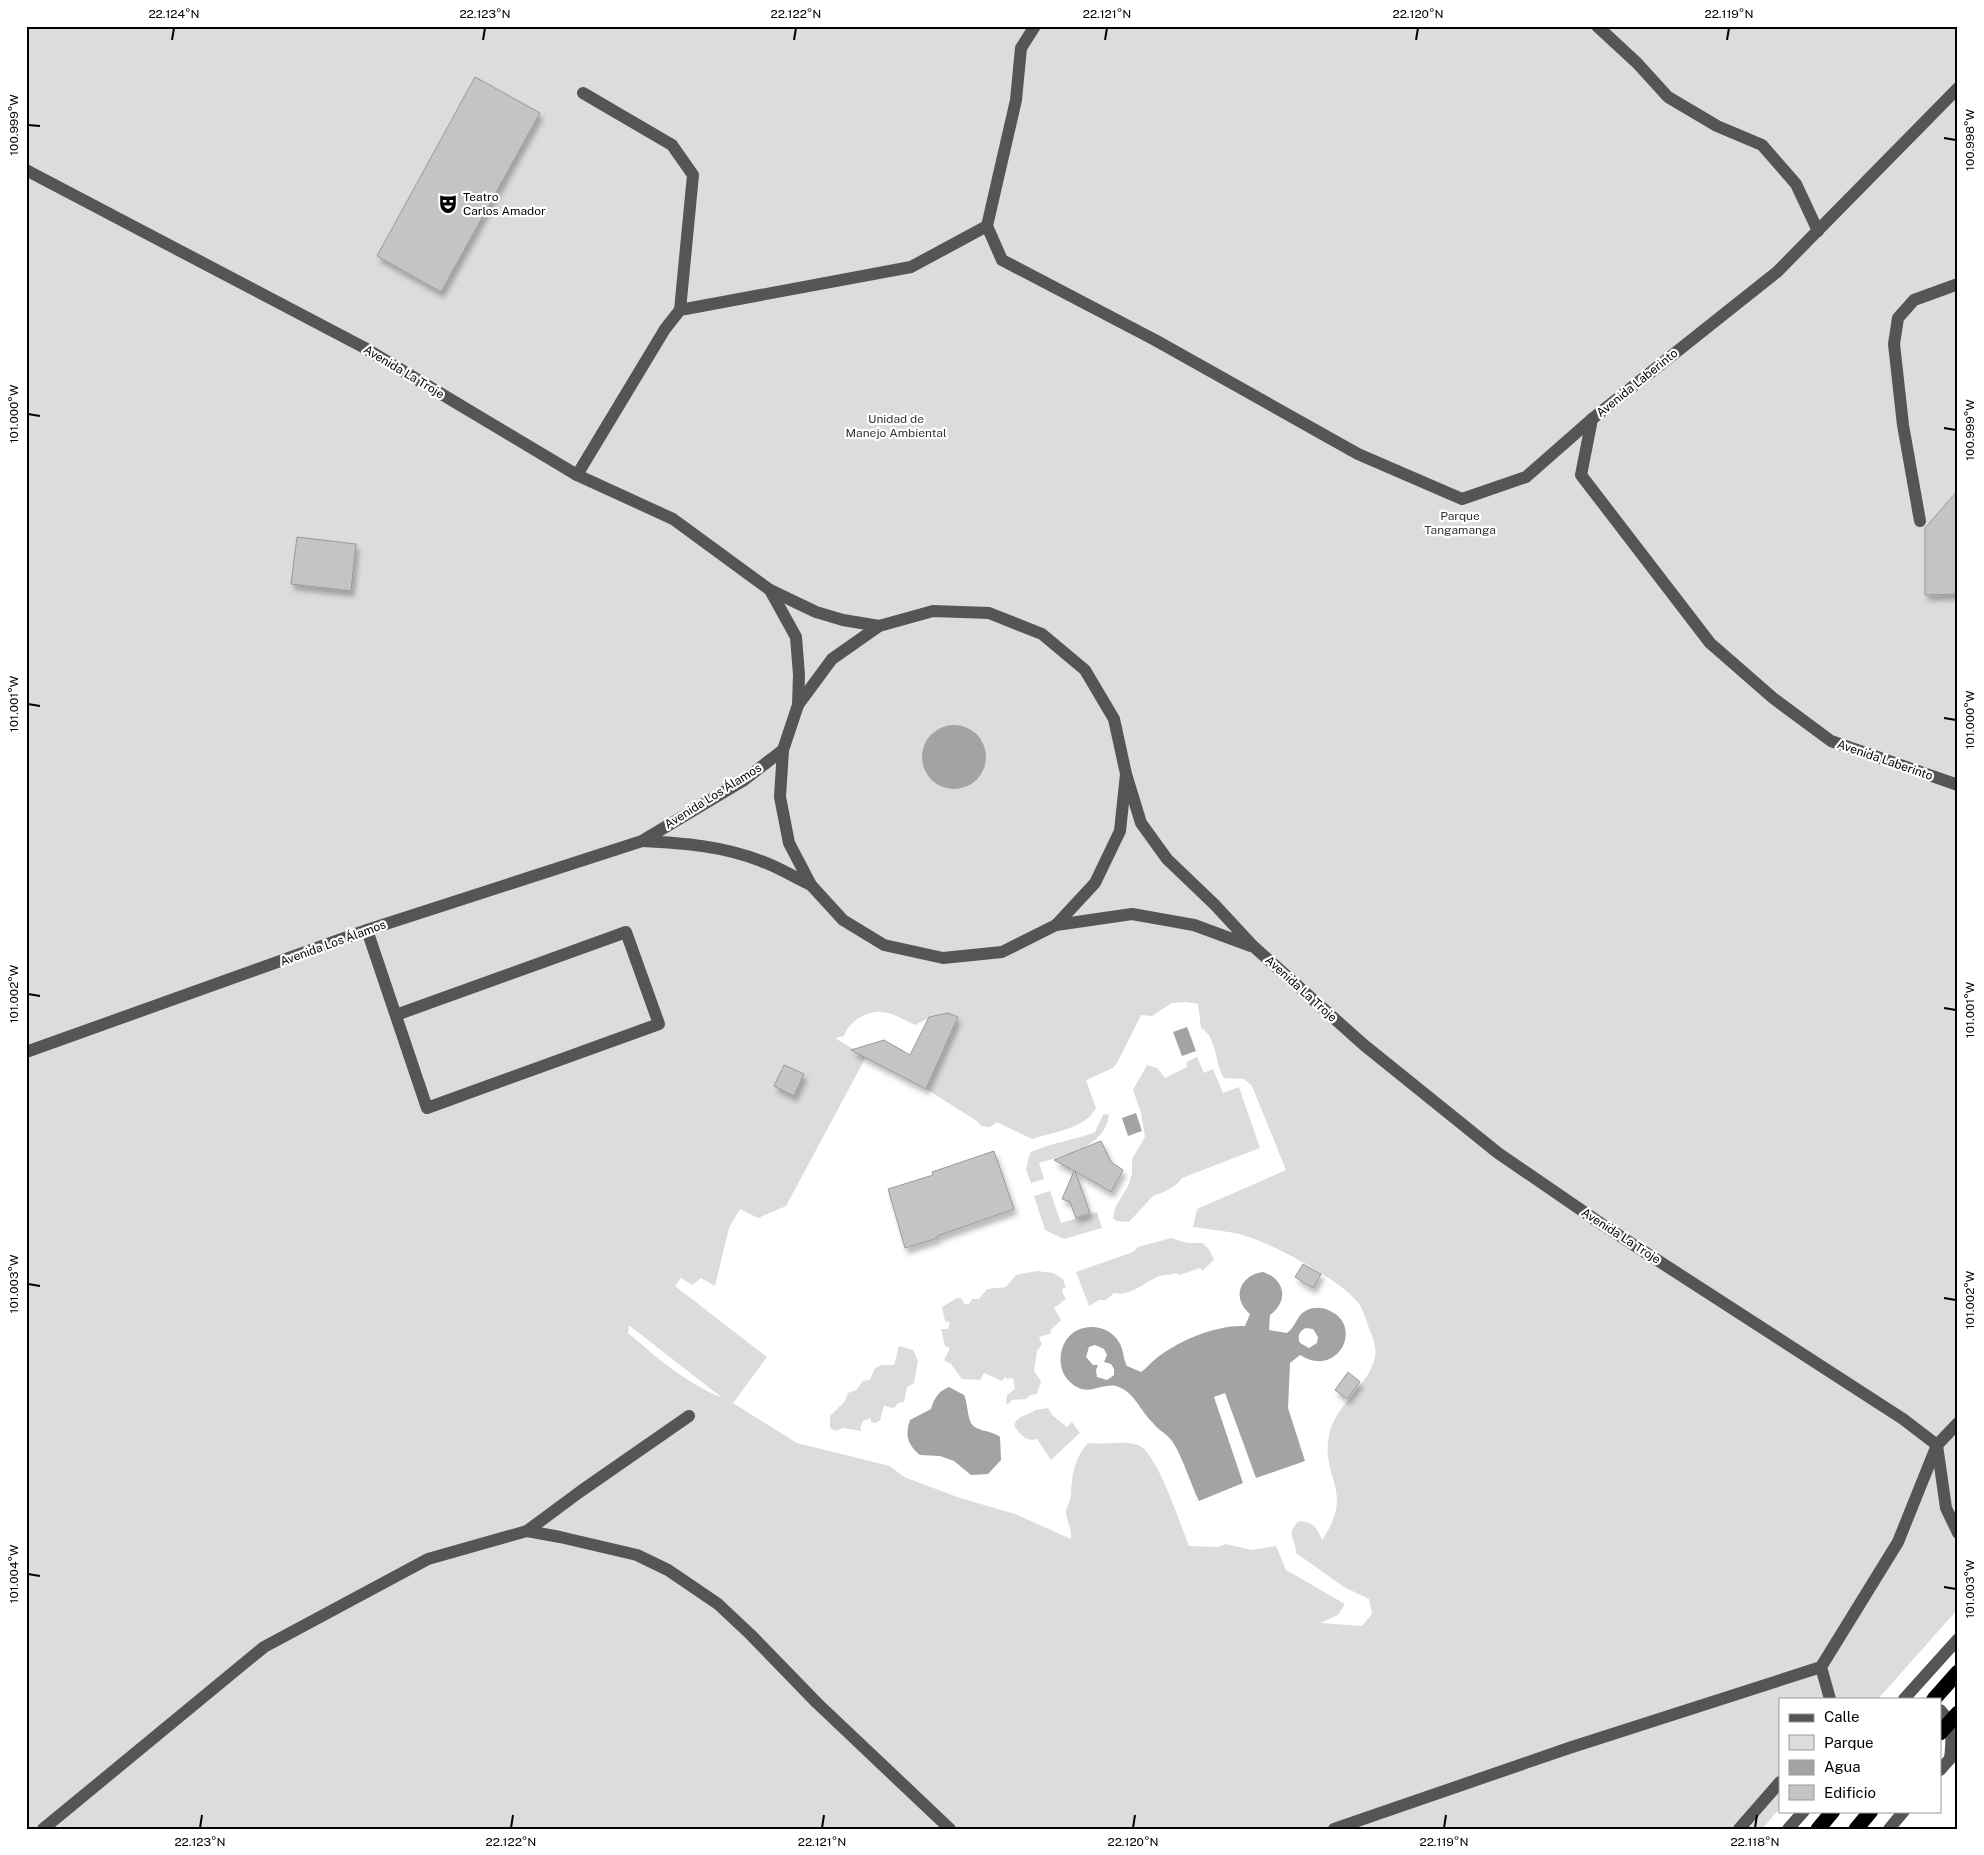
<svg xmlns="http://www.w3.org/2000/svg" width="1984" height="1855" viewBox="0 0 1984 1855" font-family="'Public Sans',sans-serif">
<style>
.green{fill:#dcdcdc;fill-rule:evenodd}
.water{fill:#a3a3a3;fill-rule:evenodd}
.building{fill:#c4c4c4;stroke:#999;filter:url(#shadow)}
.lines{fill:none;stroke-linecap:round;stroke-linejoin:round}
.minor{stroke:#555;stroke-width:12}
.highway{stroke:#000;stroke-width:15}
.ticks{fill:none;stroke:#000;stroke-width:2}
.labels{text-anchor:middle;dominant-baseline:central;stroke-width:4.5;stroke-linejoin:round;paint-order:stroke}
.poi-label{font-size:12px;fill:#000;stroke:#fff;text-anchor:start}
.street-label{font-size:12px;fill:#000;stroke:#fff}
.park-label{font-size:12px;fill:#333;stroke:#fff}
.neatline{fill:none;stroke:#000;stroke-width:2}
.ticks-label{font-size:12px;text-anchor:middle;fill:#000}
</style>
<defs>
<filter id="shadow"><feDropShadow dx="3" dy="5.5" stdDeviation="2.5" flood-color="#0004"/></filter>
</defs>
<rect width="100%" height="100%" fill="#fff"/>
<g class="green">
<path d="M 26,26 L 1958,26 L 1958,1609 L 1878,1699 L 1780,1699 L 1780,1808 L 1762,1829 L 26,1829 ZM 1186,1002 L 1198,1004 L 1201,1028 C 1217,1036 1215,1065 1224,1078 L 1244,1079 L 1252,1086 L 1286,1170 L 1197,1209 L 1193,1227 C 1211,1230 1232,1231 1249,1237 C 1276,1246 1344,1282 1359,1304 C 1364,1311 1366,1321 1369,1328 C 1373,1338 1377,1347 1375,1357 C 1370,1384 1337,1404 1330,1431 C 1318,1479 1357,1488 1322,1540 C 1317,1527 1313,1522 1299,1521 C 1284,1535 1296,1538 1296,1553 L 1344,1587 L 1369,1599 L 1372,1614 L 1362,1626 L 1320,1623 L 1338,1615 L 1345,1604 L 1286,1570 L 1276,1546 L 1251,1550 L 1226,1544 L 1218,1547 L 1189,1546 C 1181,1526 1156,1450 1138,1445 C 1122,1440 1104,1445 1088,1443 C 1074,1458 1072,1475 1071,1494 C 1071,1500 1066,1507 1066,1513 C 1067,1522 1072,1529 1071,1539 L 1015,1514 L 960,1498 L 904,1477 L 890,1466 L 797,1443 L 733,1403 L 767,1357 L 675,1286 L 681,1278 L 692,1285 L 701,1278 L 715,1286 L 729,1228 L 740,1209 L 758,1218 L 786,1206 L 866,1057 L 835,1038 L 844,1036 C 848,1022 867,1010 882,1012 C 893,1013 905,1020 915,1025 C 930,1017 942,1011 958,1017 L 926,1089 L 977,1121 L 981,1126 L 990,1127 L 997,1122 L 1032,1139 C 1053,1132 1085,1129 1096,1108 L 1086,1080 L 1113,1068 L 1117,1063 L 1141,1015 L 1152,1016 L 1172,1003 ZM 629,1326 L 630,1326 L 721,1397 C 687,1384 655,1356 628,1333 Z"/>
<path d="M 1197,1057 L 1204,1073 L 1213,1069 L 1223,1093 L 1239,1087 L 1260,1148 L 1182,1178 L 1177,1184 L 1166,1191 L 1153,1196 L 1129,1222 L 1117,1221 L 1113,1218 L 1115,1208 L 1129,1184 L 1132,1174 L 1132,1159 L 1145,1137 L 1141,1113 L 1133,1090 L 1147,1065 L 1157,1068 L 1165,1078 L 1187,1067 L 1187,1062 Z"/>
<path d="M 1106,1114 L 1109,1115 C 1104,1148 1066,1155 1039,1163 L 1044,1179 L 1031,1183 L 1026,1169 L 1030,1153 C 1046,1144 1075,1140 1095,1132 L 1103,1115 Z"/>
<path d="M 1050,1191 L 1061,1223 L 1097,1212 L 1102,1228 L 1064,1239 L 1045,1230 L 1034,1196 Z"/>
<path d="M 1171,1238 L 1187,1243 L 1202,1243 L 1209,1249 L 1214,1260 L 1202,1271 L 1200,1268 L 1180,1275 L 1176,1273 C 1170,1275 1162,1275 1157,1277 C 1144,1283 1129,1297 1114,1293 L 1106,1300 L 1099,1300 L 1089,1306 L 1076,1272 L 1133,1252 L 1138,1247 Z"/>
<path d="M 1037,1271 L 1053,1273 L 1063,1279 L 1066,1288 L 1063,1288 L 1062,1292 L 1066,1299 L 1054,1308 L 1061,1320 L 1050,1331 L 1052,1333 L 1039,1337 L 1042,1344 L 1037,1351 L 1034,1371 L 1041,1381 L 1037,1394 L 1030,1395 L 1026,1399 L 1012,1400 L 1008,1404 L 1006,1403 L 1007,1395 L 1015,1389 L 1013,1378 L 1007,1379 L 1005,1377 L 1002,1381 L 984,1373 L 980,1380 L 962,1379 L 951,1364 L 944,1360 L 950,1348 L 945,1346 L 941,1329 L 948,1329 L 950,1323 L 945,1321 L 942,1307 L 957,1298 L 962,1299 L 964,1304 L 969,1304 L 972,1299 L 979,1299 L 987,1289 L 1006,1287 L 1016,1275 Z"/>
<path d="M 899,1346 L 913,1350 L 918,1361 L 914,1383 L 907,1387 L 904,1402 L 898,1403 L 894,1408 L 884,1406 L 880,1420 L 876,1423 L 871,1422 L 871,1418 L 863,1421 L 860,1428 L 862,1431 L 843,1428 L 836,1431 L 830,1428 L 830,1416 L 845,1401 L 848,1393 L 856,1390 L 863,1381 L 870,1380 L 875,1368 L 882,1365 L 894,1365 Z"/>
<path d="M 1048,1408 L 1052,1415 L 1067,1427 L 1072,1422 L 1080,1433 L 1051,1460 L 1037,1439 C 1024,1442 1021,1434 1014,1426 C 1017,1415 1028,1416 1035,1410 Z"/>
</g>
<g class="water">
<circle cx="954" cy="757" r="32"/>
<path d="M 1187,1027 L 1196,1051 L 1182,1056 L 1173,1032 Z"/>
<path d="M 1136,1113 L 1142,1131 L 1128,1136 L 1122,1118 Z"/>
<path d="M 1263,1272 C 1285,1279 1289,1301 1270,1315 L 1269,1330 L 1287,1333 C 1296,1327 1296,1315 1307,1310 C 1314,1307 1323,1307 1330,1311 C 1364,1326 1338,1379 1300,1355 L 1290,1363 L 1288,1408 L 1305,1461 L 1256,1478 L 1225,1393 L 1214,1397 L 1243,1483 L 1199,1501 C 1191,1485 1182,1455 1172,1441 C 1167,1434 1158,1430 1153,1423 C 1143,1414 1137,1399 1126,1391 C 1124,1389 1119,1387 1116,1386 C 1099,1383 1087,1399 1069,1381 C 1059,1371 1058,1354 1065,1342 C 1076,1322 1107,1322 1119,1342 C 1124,1350 1123,1359 1127,1366 L 1141,1372 C 1147,1368 1152,1361 1158,1357 C 1182,1339 1216,1325 1245,1326 L 1250,1314 C 1231,1298 1240,1275 1263,1272 ZM 1306,1328 L 1313,1329 L 1318,1337 L 1317,1343 L 1309,1348 L 1300,1343 C 1297,1337 1299,1331 1306,1328 ZM 1095,1345 L 1104,1349 L 1107,1355 L 1104,1362 L 1111,1364 L 1114,1369 L 1114,1375 L 1107,1380 L 1097,1377 L 1096,1370 L 1098,1365 L 1093,1365 L 1086,1357 L 1089,1347 Z"/>
<path d="M 949,1387 L 964,1395 C 968,1404 967,1415 971,1423 C 976,1432 992,1430 1000,1437 L 1001,1460 L 988,1474 L 971,1475 L 954,1461 L 940,1456 L 920,1455 C 907,1444 905,1435 910,1420 L 931,1409 C 934,1398 939,1391 949,1387 Z"/>
</g>
<g class="building">
<path d="M 475,77 L 540,113 L 441,292 L 377,256 Z"/>
<path d="M 1958,490 L 1958,594 L 1925,595 L 1925,528 Z"/>
<path d="M 297,537 L 356,544 L 351,591 L 291,584 Z"/>
<path d="M 948,1013 L 958,1017 L 926,1089 L 851,1050 L 884,1040 L 910,1055 L 929,1017 Z"/>
<path d="M 784,1065 L 804,1074 L 794,1096 L 774,1086 Z"/>
<path d="M 1101,1141 L 1111,1162 L 1123,1170 L 1111,1192 L 1075,1171 L 1090,1213 L 1076,1218 L 1070,1202 L 1062,1199 L 1074,1171 L 1054,1160 Z"/>
<path d="M 994,1151 L 1014,1209 L 937,1236 L 938,1238 L 905,1248 L 888,1189 L 933,1175 L 932,1172 Z"/>
<path d="M 1303,1264 L 1321,1274 L 1313,1288 L 1295,1277 Z"/>
<path d="M 1348,1372 L 1360,1382 L 1347,1399 L 1335,1390 Z"/>
</g>
<g class="lines">
<g class="minor">
<path d="M 1035,26 L 1021,48 L 1016,100 L 987,226 L 1002,260 L 1155,340 L 1358,454 L 1462,499 L 1526,477 L 1592,419"/>
<path d="M 1597,26 L 1637,63 L 1668,97 L 1717,126 L 1762,145 L 1796,184 L 1818,231"/>
<path d="M 1958,88 L 1777,272 L 1592,419 L 1581,475 L 1710,643 L 1773,698 L 1831,741 L 1958,785"/>
<path d="M 583,93 L 672,145 L 693,175 L 680,310"/>
<path d="M 26,170 L 363,347 L 577,475 L 673,519 L 770,590 L 816,612 L 843,620 L 879,626"/>
<path d="M 577,475 L 665,329 L 680,310 L 911,267 L 987,226"/>
<path d="M 1920,521 L 1903,425 L 1894,344 L 1898,318 L 1914,300 L 1958,284"/>
<path d="M 770,590 L 796,637 L 799,675 L 798,705"/>
<path d="M 1126,774 L 1120,831 L 1095,883 L 1056,925 L 1002,952 L 943,958 L 884,945 L 843,920 L 811,885 L 789,843 L 780,797 L 783,750 L 798,705 L 832,659 L 879,626 L 933,611 L 989,613 L 1042,634 L 1085,670 L 1114,719 L 1126,774 L 1141,823 L 1167,859 L 1215,905 L 1253,946 L 1364,1045 L 1498,1153 L 1603,1225 L 1903,1419 L 1937,1445 L 1946,1508 L 1958,1533"/>
<path d="M 642,841 C 683,843 723,846 761,861 C 778,867 794,877 811,885"/>
<path d="M 1056,925 L 1132,914 L 1194,925 L 1251,946"/>
<path d="M 367,930 L 427,1108 L 659,1024 L 626,932 L 396,1015"/>
<path d="M 26,1052 L 367,930 L 642,841 L 744,780 L 783,750"/>
<path d="M 527,1531 L 560,1537 L 637,1555 L 668,1570 L 718,1604 L 751,1635 L 817,1703 L 950,1829"/>
<path d="M 1821,1667 L 1830,1699"/>
<path d="M 1904,1699 L 1958,1639"/>
<path d="M 1940,1710 C 1954,1723 1952,1742 1950,1759"/>
<path d="M 1940,1770 L 1955,1753"/>
<path d="M 43,1829 L 264,1647 L 428,1559 L 527,1531 L 581,1491 L 689,1416"/>
<path d="M 1334,1829 L 1569,1748 L 1821,1667 L 1898,1542 L 1937,1445 L 1958,1423"/>
<path d="M 1739,1829 L 1780,1782"/>
<path d="M 1788,1829 L 1804,1811"/>
<path d="M 1889,1829 L 1904,1811"/>
</g>
<g class="highway">
<path d="M 1934,1699 L 1958,1672"/>
<path d="M 1940,1733 L 1958,1713"/>
<path d="M 1818,1829 L 1833,1811"/>
<path d="M 1856,1829 L 1871,1811"/>
</g>
</g>
<path class="ticks" d="M 172,40 L 174,28M 483,40 L 485,28M 794,40 L 796,28M 1105,40 L 1107,28M 1416,40 L 1418,28M 1727,40 L 1729,28M 28,125 L 40,126M 1944,138 L 1956,140M 28,414 L 40,416M 1944,428 L 1956,430M 28,704 L 40,706M 1944,718 L 1956,720M 28,994 L 40,996M 1944,1008 L 1956,1010M 28,1284 L 40,1286M 1944,1298 L 1956,1300M 28,1574 L 40,1576M 1944,1587 L 1956,1589M 200,1828 L 202,1815M 511,1828 L 513,1815M 822,1828 L 824,1815M 1133,1828 L 1135,1815M 1444,1828 L 1446,1815M 1755,1828 L 1757,1815"/>
<defs>
<symbol id="theatre-bare" viewBox="-9 -9 18 18"><path d="M-5-5.5Q0-4 5-5.5V0Q5 5 0 6Q-5 5-5 0ZM-3.3-2.5H-1v1.5H-3.3ZM1-2.5H3.3v1.5H1ZM-2.8 1Q0 5.5 2.8 1Z" fill="#000" stroke="#fff" stroke-width="2.5" paint-order="stroke"/></symbol>
</defs>
<g fill-rule="evenodd">
<use href="#theatre-bare" x="434" y="190" width="28" height="28"/>
</g>
<g class="labels">
<g class="poi-label">
<text x="463" y="197">Teatro<tspan x="463" dy="14">Carlos Amador</tspan></text>
</g>
<g class="street-label">
<text transform="translate(404 372) rotate(31)">Avenida La Troje</text>
<text transform="translate(1637 383) rotate(-39)">Avenida Laberinto</text>
<text transform="translate(1885 760) rotate(19)">Avenida Laberinto</text>
<text transform="translate(713 796) rotate(-32)">Avenida Los Álamos</text>
<text transform="translate(333 943) rotate(-20)">Avenida Los Álamos</text>
<text transform="translate(1301 989) rotate(42)">Avenida La Troje</text>
<text transform="translate(1621 1236) rotate(33)">Avenida La Troje</text>
</g>
<g class="park-label">
<text x="896" y="419">Unidad de<tspan x="896" dy="14">Manejo Ambiental</tspan></text>
<text x="1460" y="516">Parque<tspan x="1460" dy="14">Tangamanga</tspan></text>
</g>
</g>
<rect width="1984" height="1855" fill="none" stroke="#ffffff" stroke-width="55"/>
<rect x="1779" y="1698" width="162" height="115" fill="#ffffff" stroke="#999999"/>
<rect x="1789" y="1714" width="25" height="8" fill="#555555" stroke="#999999"/>
<text x="1824" y="1722" font-size="15" fill="#000000">Calle</text>
<rect x="1789" y="1735" width="25" height="15" fill="#dcdcdc" stroke="#999999"/>
<text x="1824" y="1748" font-size="15" fill="#000000">Parque</text>
<rect x="1789" y="1760" width="25" height="15" fill="#a3a3a3" stroke="#999999"/>
<text x="1824" y="1772" font-size="15" fill="#000000">Agua</text>
<rect x="1789" y="1785" width="25" height="15" fill="#c4c4c4" stroke="#999999"/>
<text x="1824" y="1798" font-size="15" fill="#000000">Edificio</text>
<rect x="28" y="28" width="1928" height="1800" class="neatline"/>
<g class="ticks-label">
<text x="174" y="18">22.124°N</text>
<text x="485" y="18">22.123°N</text>
<text x="796" y="18">22.122°N</text>
<text x="1107" y="18">22.121°N</text>
<text x="1418" y="18">22.120°N</text>
<text x="1729" y="18">22.119°N</text>
<text transform="translate(14 125) rotate(-90)" y="4">100.999°W</text>
<text transform="translate(1970 140) rotate(-90)" y="4">100.998°W</text>
<text transform="translate(14 414) rotate(-90)" y="4">101.000°W</text>
<text transform="translate(1970 430) rotate(-90)" y="4">100.999°W</text>
<text transform="translate(14 704) rotate(-90)" y="4">101.001°W</text>
<text transform="translate(1970 720) rotate(-90)" y="4">101.000°W</text>
<text transform="translate(14 994) rotate(-90)" y="4">101.002°W</text>
<text transform="translate(1970 1010) rotate(-90)" y="4">101.001°W</text>
<text transform="translate(14 1284) rotate(-90)" y="4">101.003°W</text>
<text transform="translate(1970 1300) rotate(-90)" y="4">101.002°W</text>
<text transform="translate(14 1574) rotate(-90)" y="4">101.004°W</text>
<text transform="translate(1970 1589) rotate(-90)" y="4">101.003°W</text>
<text x="200" y="1846">22.123°N</text>
<text x="511" y="1846">22.122°N</text>
<text x="822" y="1846">22.121°N</text>
<text x="1133" y="1846">22.120°N</text>
<text x="1444" y="1846">22.119°N</text>
<text x="1755" y="1846">22.118°N</text>
</g>
</svg>
